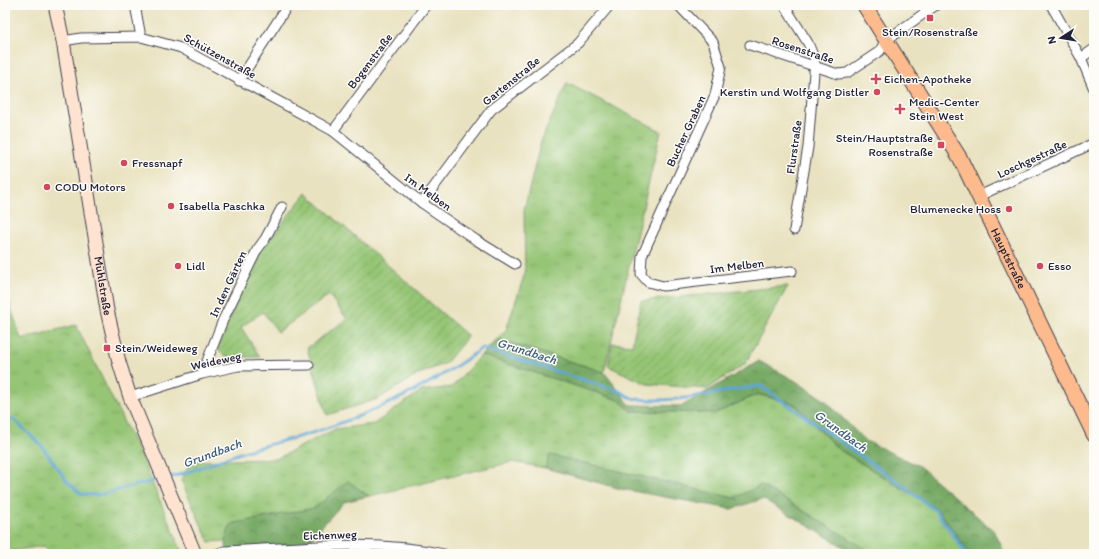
<svg xmlns="http://www.w3.org/2000/svg" width="1099" height="559" viewBox="0 0 1099 559" font-family="Itim,sans-serif">
<style>
.grass{fill:url(#grass-tufts);stroke:#5c7458}
.forest{fill:url(#forest-crowns);stroke:#4d6650}
.garden{fill:url(#garden-furrows);stroke:#5c7458}
.lines{fill:none;stroke-linecap:round;stroke-linejoin:round}
.stream{stroke:#5fa6d5;stroke-width:3}
.street-casing{stroke:#403f4f;stroke-width:11}
.secondary-casing{stroke:#403f4f;stroke-width:15}
.primary-casing{stroke:#403f4f;stroke-width:16}
.street{stroke:#fff;stroke-width:9}
.secondary{stroke:#fee3d1;stroke-width:13}
.primary{stroke:#fcba8d;stroke-width:14}
.poi-dot{fill:#d1495b;stroke:#fdfcf7;stroke-width:1.5}
.labels{text-anchor:middle;dominant-baseline:central;stroke-width:3;stroke-linejoin:round;paint-order:stroke}
.poi-label{font-size:12px;fill:#22223b;stroke:#fdfcf7;text-anchor:start}
.street-label{font-size:12px;fill:#22223b;stroke:#fdfcf7}
.water-label{font-size:13px;font-style:italic;fill:#3d5d80;stroke:#fdfcf7}
</style>
<defs>
<pattern id="grass-tufts" width="24" height="20" patternUnits="userSpaceOnUse"><rect width="24" height="20" fill="#95c574"/><path d="M3 7l-1-3M5 7V3M7 7l1-3M15 17l-1-3M17 17v-4M19 17l1-3" fill="none" stroke="#80a965"/></pattern>
<pattern id="forest-crowns" width="20" height="18" patternUnits="userSpaceOnUse"><rect width="20" height="18" fill="#78aa66"/><path d="M2 6a3 3 0 1 1 6 0M12 15a3 3 0 1 1 6 0" fill="none" stroke="#628a55"/></pattern>
<pattern id="garden-furrows" width="10" height="10" patternUnits="userSpaceOnUse"><rect width="10" height="10" fill="#95c574"/><path d="M-1 1l2-2M0 10L10 0M9 11l2-2" fill="none" stroke="#80a965"/></pattern>
</defs>
<rect width="100%" height="100%" fill="#fdfcf7"/>
<filter id="ink" filterUnits="userSpaceOnUse"><feTurbulence type="fractalNoise" baseFrequency=".025" numOctaves="2"/><feDisplacementMap in="SourceGraphic" scale="8" xChannelSelector="R" yChannelSelector="G"/><feConvolveMatrix kernelMatrix="1 2 1 2 8 2 1 2 1" color-interpolation-filters="sRGB"/></filter>
<filter id="wash" filterUnits="userSpaceOnUse"><feTurbulence type="fractalNoise" baseFrequency=".012" numOctaves="4" result="noise"/><feDisplacementMap in="SourceGraphic" scale="16" xChannelSelector="R" yChannelSelector="G"/><feGaussianBlur stdDeviation="0.9" result="paint"/><feColorMatrix in="noise" values="0 0 0 0 0 0 0 0 0 0 0 0 0 0 0 0 0 1.4 0 .05"/><feComposite in="paint" operator="in"/></filter>
<g filter="url(#wash)">
<rect width="100%" height="100%" fill="#e9e2c0"/>
<g class="grass">
<path d="M 567,83 L 661,131 L 604,372 L 497,339 L 506,330 L 525,273 L 524,210 L 541,141 Z"/>
<path d="M 5,289 L 21,339 L 76,325 L 142,459 L 183,554 L 53,554 L 44,546 L 5,552 Z"/>
<path d="M 481,355 L 619,400 L 631,411 L 716,413 L 758,394 L 795,405 L 838,449 L 938,510 L 970,554 L 874,554 L 761,485 L 734,498 L 550,455 L 545,468 L 512,462 L 369,496 L 348,482 L 315,508 L 231,524 L 225,541 L 209,542 L 181,480 L 191,461 L 276,459 L 335,429 L 374,424 L 421,391 L 452,387 Z"/>
</g>
<g class="forest">
<path d="M 497,339 L 604,372 L 630,405 L 682,406 L 759,361 L 794,380 L 826,401 L 864,440 L 919,466 L 995,532 L 1005,554 L 970,554 L 938,510 L 838,449 L 795,404 L 758,394 L 716,413 L 631,411 L 619,400 L 481,355 Z"/>
<path d="M 550,455 L 734,498 L 761,485 L 874,554 L 856,554 L 763,499 L 731,509 L 621,489 L 545,468 Z"/>
<path d="M 348,481 L 369,496 L 344,502 L 313,536 L 308,552 L 393,552 L 392,554 L 228,554 L 225,541 L 231,524 L 315,508 Z"/>
</g>
<g class="garden">
<path d="M 306,193 L 468,336 L 446,363 L 419,374 L 378,399 L 327,415 L 307,348 L 347,319 L 329,295 L 278,332 L 263,312 L 241,327 L 260,357 L 225,357 L 217,349 L 237,301 L 265,245 Z"/>
<path d="M 788,286 L 745,364 L 707,389 L 647,384 L 608,366 L 612,343 L 632,345 L 641,301 Z"/>
</g>
<g class="lines">
<g class="stream">
<path d="M 5,415 L 14,420 L 41,445 L 67,481 L 81,494 L 99,495 L 160,479"/>
<path d="M 167,478 C 197,471 224,457 253,449 C 273,443 292,439 312,433 C 371,414 432,386 482,348 L 619,391 C 624,394 630,398 636,399 C 678,404 720,390 761,386 L 894,479 L 936,511 L 967,554"/>
</g>
</g>
</g>
<g filter="url(#ink)">
<g class="lines">
<defs>
<g id="street">
<path d="M 135,5 L 141,37"/>
<path d="M 678,5 L 713,42 L 721,67 L 715,95 L 642,256 L 641,274 L 648,282 L 663,286 L 792,271"/>
<path d="M 784,5 L 808,43 L 815,60 L 808,147 L 794,230"/>
<path d="M 1051,5 L 1081,58 L 1094,89"/>
<path d="M 63,41 L 81,38 L 141,37 L 181,48 L 333,131 L 422,203 L 476,240 L 515,264"/>
<path d="M 750,45 L 838,74 L 847,73 L 880,51 L 885,41 L 936,5"/>
<path d="M 1081,58 L 1094,49"/>
<path d="M 239,81 L 288,5"/>
<path d="M 333,131 L 426,5"/>
<path d="M 979,196 L 1094,143"/>
<path d="M 422,203 L 491,110 L 578,43 L 610,5"/>
<path d="M 202,374 L 223,320 L 257,250 L 265,239 L 282,207"/>
<path d="M 130,397 L 202,374 L 238,366 L 309,365"/>
<path d="M 217,554 L 224,551 C 297,548 373,538 444,554"/>
</g>
<g id="secondary">
<path id="s1" d="M 55,5 L 63,41 L 107,310 L 119,362 L 130,397 L 195,554"/>
</g>
<g id="primary">
<path id="s2" d="M 864,5 L 960,158 L 1094,435"/>
</g>
</defs>
<use href="#street" class="street-casing"/>
<use href="#secondary" class="secondary-casing"/>
<use href="#primary" class="primary-casing"/>
<use href="#street" class="street"/>
<use href="#secondary" class="secondary"/>
<use href="#primary" class="primary"/>
</g>
</g>
<g class="poi-dot">
<rect x="926" y="14" width="8" height="8" rx="2"/>
<path d="M874 73h4v4h4v4h-4v4h-4v-4h-4v-4h4z"/>
<circle cx="877" cy="92" r="4"/>
<path d="M898 103h4v4h4v4h-4v4h-4v-4h-4v-4h4z"/>
<rect x="937" y="141" width="8" height="8" rx="2"/>
<circle cx="124" cy="163" r="4"/>
<circle cx="47" cy="187" r="4"/>
<circle cx="171" cy="206" r="4"/>
<circle cx="1009" cy="209" r="4"/>
<circle cx="178" cy="266" r="4"/>
<circle cx="1040" cy="266" r="4"/>
<rect x="103" y="344" width="8" height="8" rx="2"/>
</g>
<g class="labels">
<g class="poi-label">
<text x="930" y="32" text-anchor="middle">Stein/Rosenstraße</text>
<text x="884" y="79">Eichen-Apotheke</text>
<text x="869" y="92" text-anchor="end">Kerstin und Wolfgang Distler</text>
<text x="909" y="102">Medic-Center<tspan x="909" dy="14">Stein West</tspan></text>
<text x="933" y="138" text-anchor="end">Stein/Hauptstraße<tspan x="933" dy="14">Rosenstraße</tspan></text>
<text x="132" y="163">Fressnapf</text>
<text x="55" y="187">CODU Motors</text>
<text x="179" y="206">Isabella Paschka</text>
<text x="1001" y="209" text-anchor="end">Blumenecke Hoss</text>
<text x="186" y="266">Lidl</text>
<text x="1048" y="266">Esso</text>
<text x="115" y="348">Stein/Weideweg</text>
</g>
<g class="street-label">
<text transform="translate(803 50) rotate(18)">Rosenstraße</text>
<text transform="translate(220 56) rotate(29)">Schützenstraße</text>
<text transform="translate(370 61) rotate(-53)">Bogenstraße</text>
<text transform="translate(511 81) rotate(-39)">Gartenstraße</text>
<text transform="translate(686 131) rotate(-65)">Bucher Graben</text>
<text transform="translate(794 147) rotate(-82)">Flurstraße</text>
<text transform="translate(1032 159) rotate(-25)">Loschgestraße</text>
<text transform="translate(428 192) rotate(36)">Im Melben</text>
<text stroke="none"><textPath href="#s2" startOffset="292">Hauptstraße</textPath></text>
<text transform="translate(737 266) rotate(-7)">Im Melben</text>
<text transform="translate(228 284) rotate(-65)">In den Gärten</text>
<text stroke="none"><textPath href="#s1" startOffset="285">Mühlstraße</textPath></text>
<text transform="translate(216 361) rotate(-12)">Weideweg</text>
<text transform="translate(330 535) rotate(-2)">Eichenweg</text>
</g>
<g class="water-label">
<text transform="translate(527 351) rotate(17)">Grundbach</text>
<text transform="translate(841 431) rotate(36)">Grundbach</text>
<text transform="translate(212 453) rotate(-20)">Grundbach</text>
</g>
</g>
<rect width="1099" height="559" fill="none" stroke="#fdfcf7" stroke-width="20"/>
<g transform="translate(1061 38) rotate(258)" stroke="#fdfcf7" stroke-width="3" paint-order="stroke">
<path d="M0-3L7 15L0 10L-7 15Z" fill="#22223b"/>
<text y="-6" font-size="11" font-weight="bold" text-anchor="middle" fill="#22223b">N</text>
</g>
</svg>
